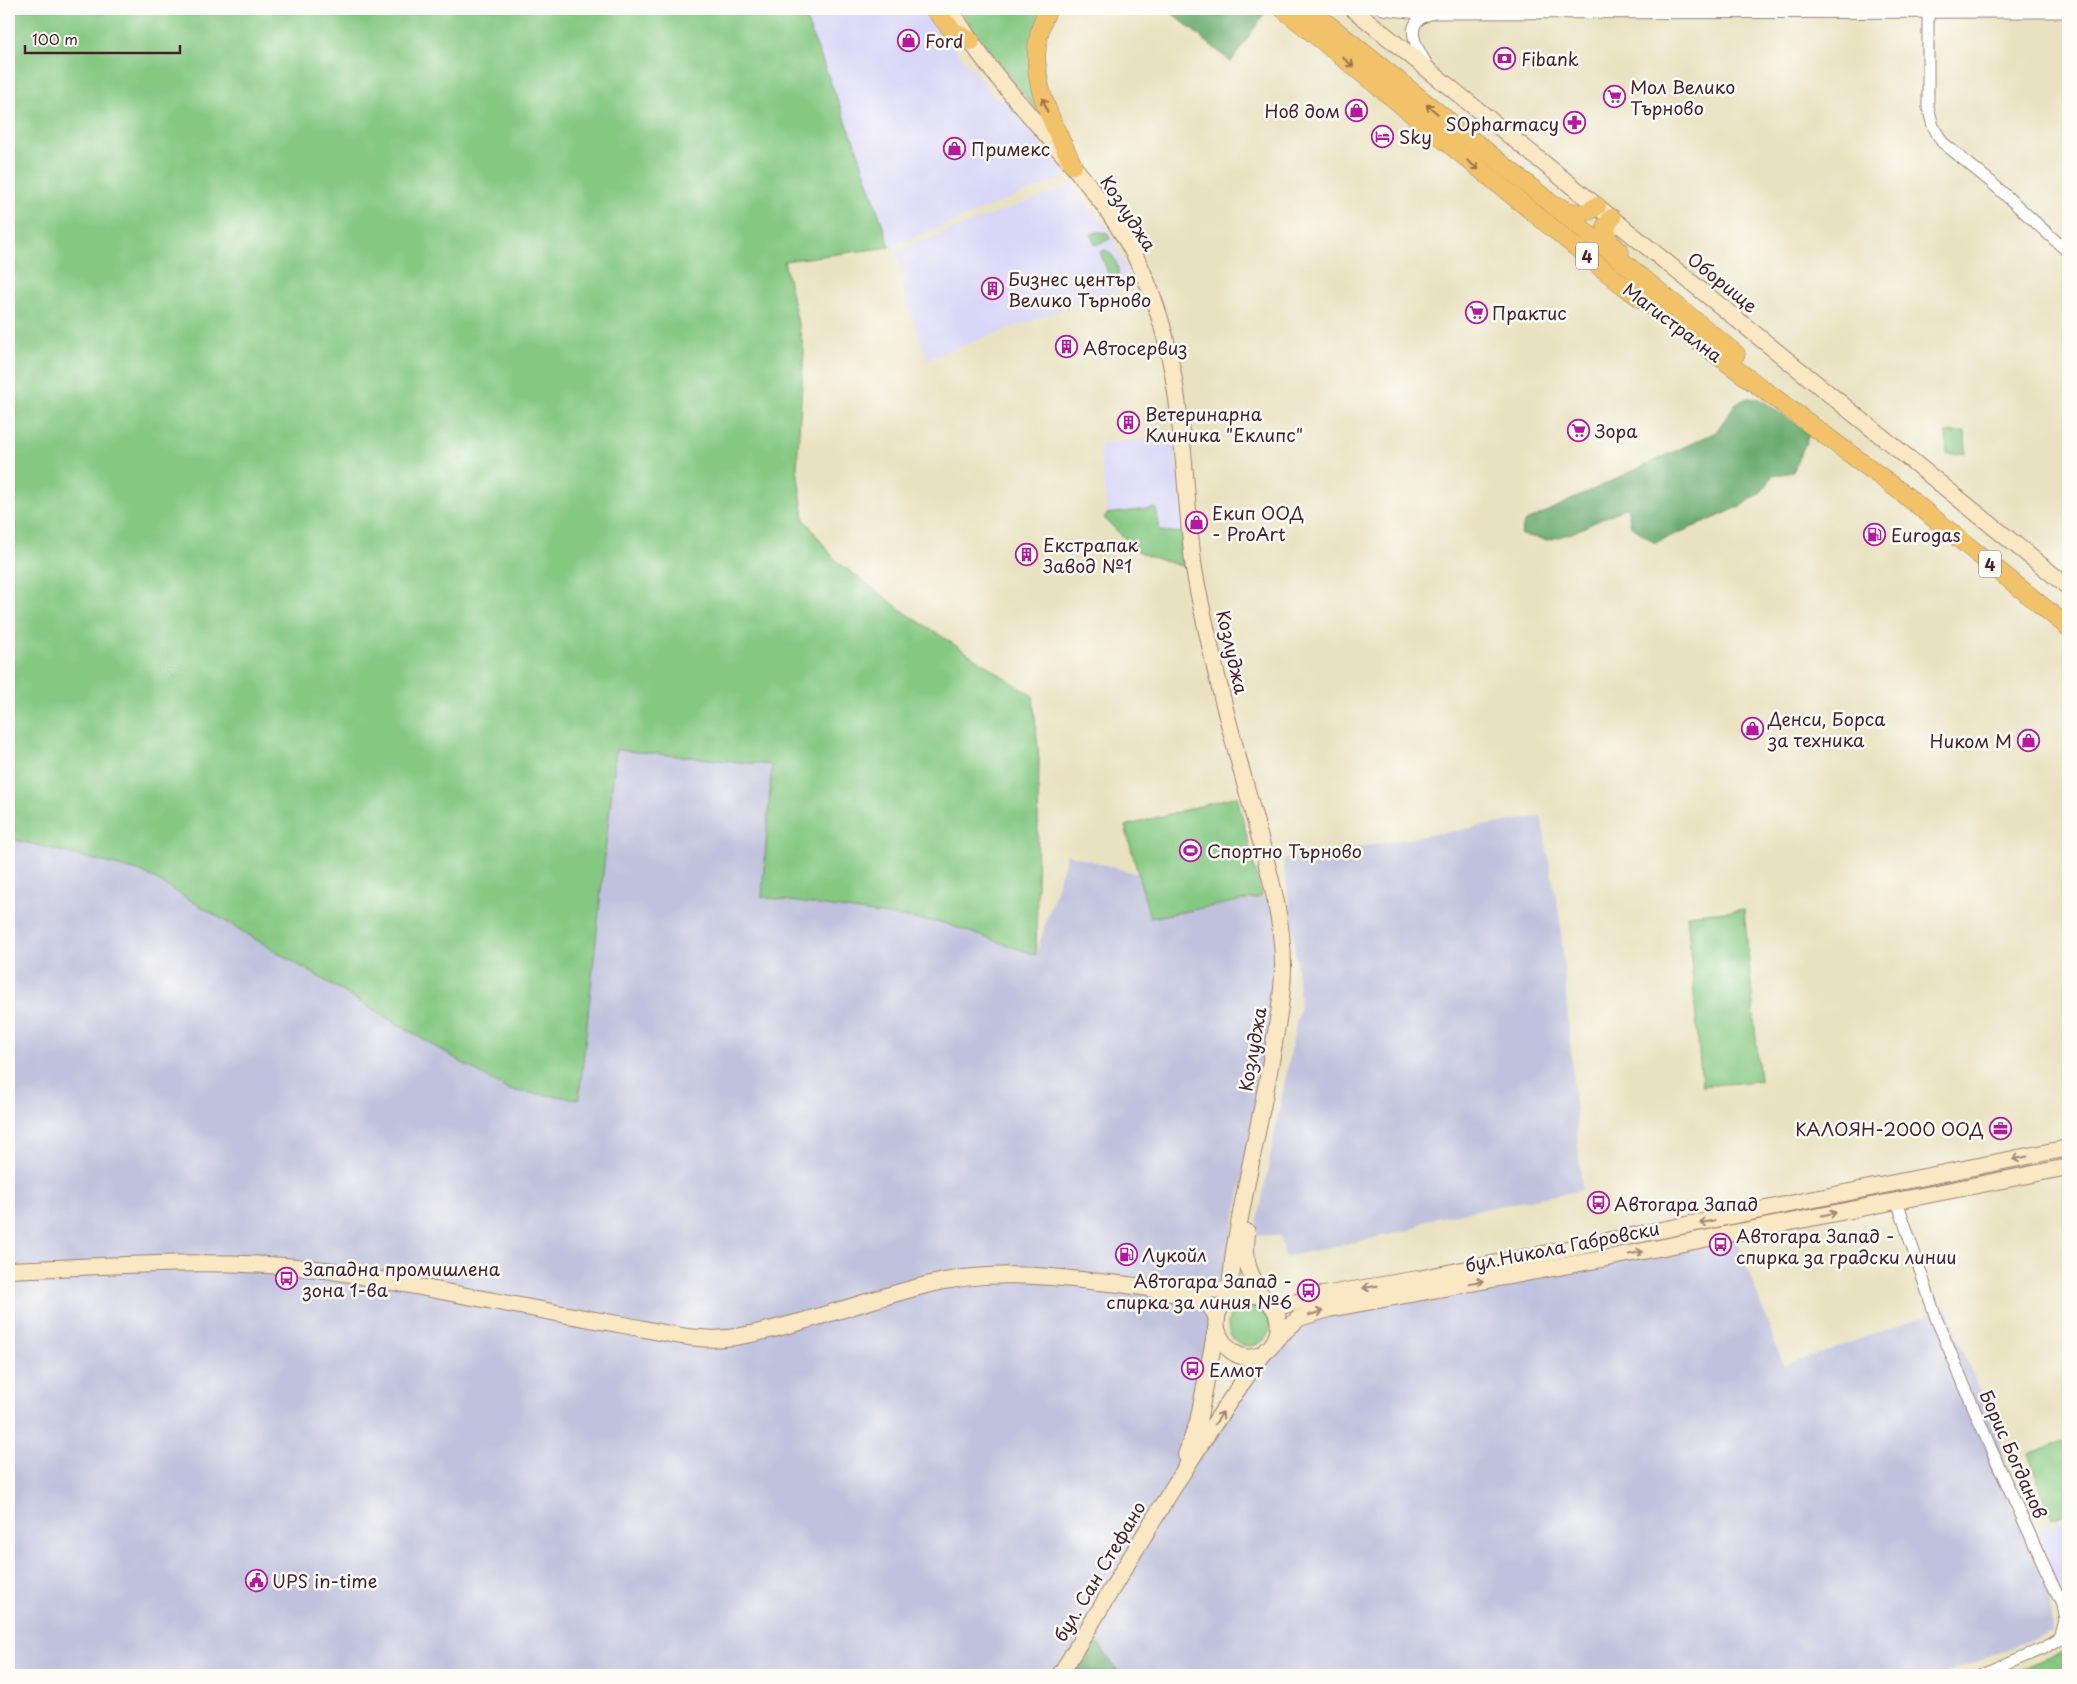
<svg xmlns="http://www.w3.org/2000/svg" width="2077" height="1684" viewBox="0 0 2077 1684" font-family="'Playpen Sans',sans-serif">
<style>
.built{fill:#d9d7f7}
.industrial{fill:#c0c2dd}
.green{fill:#84c882;stroke:#677456}
.forest{fill:#6bac70;stroke:#5a664e}
.lines{fill:none;stroke-linecap:round;stroke-linejoin:round}
.street-casing{stroke:#9a8076;stroke-width:13}
.secondary-casing{stroke:#9a8076;stroke-width:18}
.primary-casing{stroke:#9a8076;stroke-width:19}
.street{stroke:#fff;stroke-width:11}
.secondary{stroke:#fae7c3;stroke-width:16}
.primary{stroke:#f2c26a;stroke-width:18}
.oneway{stroke:#9e704a}
.oneway2{stroke:#a28377}
.labels{text-anchor:middle;dominant-baseline:central;stroke-width:5;stroke-linejoin:round;paint-order:stroke}
.shield{fill:#fdfcf7;stroke:#806168;stroke-width:1}
.shield-label{font-size:16px;font-weight:bold;fill:#4a1f2b}
.poi-label{font-size:18px;fill:#4a1f2b;stroke:#fdfcf7;text-anchor:start}
.street-label{font-size:18px;fill:#4a1f2b;stroke:#fdfcf7}
</style>
<rect width="100%" height="100%" fill="#fdfcf7"/>
<filter id="ink" filterUnits="userSpaceOnUse"><feTurbulence type="fractalNoise" baseFrequency=".02" numOctaves="2"/><feDisplacementMap in="SourceGraphic" scale="10" xChannelSelector="R" yChannelSelector="G"/><feConvolveMatrix kernelMatrix="1 2 1 2 8 2 1 2 1" color-interpolation-filters="sRGB"/></filter>
<filter id="wash" filterUnits="userSpaceOnUse"><feTurbulence type="fractalNoise" baseFrequency=".0096" numOctaves="4" result="noise"/><feDisplacementMap in="SourceGraphic" scale="20" xChannelSelector="R" yChannelSelector="G"/><feGaussianBlur stdDeviation="1.12" result="paint"/><feColorMatrix in="noise" values="0 0 0 0 0 0 0 0 0 0 0 0 0 0 0 0 0 1.4 0 .05"/><feComposite in="paint" operator="in"/></filter>
<g filter="url(#wash)">
<rect width="100%" height="100%" fill="#e9e2c1"/>
<g class="built">
<path d="M 802,9 L 921,9 L 952,47 L 976,73 L 994,98 L 1005,101 L 1067,176 L 890,247 L 857,149 Z"/>
<path d="M 1075,184 L 1089,209 L 1104,222 L 1134,283 L 927,359 L 901,284 L 905,280 L 895,251 Z"/>
<path d="M 1174,436 L 1185,533 L 1160,531 L 1156,508 L 1107,514 L 1099,444 Z"/>
<path d="M 2068,1518 L 2068,1618 L 2033,1532 Z"/>
</g>
<g class="industrial">
<path d="M 616,750 L 772,765 L 763,898 L 944,923 L 1036,955 L 1067,854 L 1138,874 L 1150,918 L 1275,896 L 1283,966 L 1194,1434 L 1299,1318 L 1737,1232 L 1738,1244 L 1784,1366 L 1947,1308 L 2000,1444 L 2012,1508 L 2050,1595 L 2053,1631 L 1940,1675 L 1121,1675 L 1088,1630 L 1060,1675 L 9,1675 L 9,838 L 143,872 L 508,1090 L 579,1099 Z"/>
<path d="M 1541,816 L 1560,919 L 1582,1190 L 1426,1220 L 1411,1230 L 1284,1257 L 1280,1236 L 1255,1235 L 1300,1004 L 1293,927 L 1283,860 Z"/>
</g>
<g class="green">
<path d="M 9,9 L 802,9 L 857,149 L 890,247 L 784,261 L 804,350 L 797,468 L 804,519 L 835,560 L 903,611 L 1033,696 L 1039,760 L 1036,955 L 944,923 L 762,897 L 772,765 L 616,750 L 579,1099 L 508,1090 L 143,872 L 9,838 Z"/>
<path d="M 960,9 L 1043,9 L 1045,122 L 973,29 Z"/>
<path d="M 1097,232 L 1108,233 L 1110,239 L 1095,245 L 1091,234 Z"/>
<path d="M 1105,250 C 1114,254 1121,268 1117,278 L 1111,281 L 1100,252 Z"/>
<path d="M 1965,432 L 1966,453 L 1947,454 L 1946,433 Z"/>
<path d="M 1156,508 L 1160,531 L 1185,533 L 1188,568 L 1145,555 L 1136,550 L 1104,518 L 1107,514 Z"/>
<path d="M 1237,796 L 1262,897 L 1150,918 L 1125,826 Z"/>
<path d="M 1744,909 L 1760,1081 L 1702,1086 L 1687,915 Z"/>
<circle cx="1249" cy="1325" r="21"/>
<path d="M 2068,1440 L 2068,1512 L 2052,1518 L 2028,1454 Z"/>
<path d="M 2068,1650 L 2068,1675 L 2005,1675 Z"/>
</g>
<g class="forest">
<path d="M 1167,9 L 1259,9 L 1265,13 L 1231,62 Z"/>
<path d="M 1748,398 L 1760,399 L 1810,433 L 1793,472 L 1772,476 C 1770,480 1767,485 1764,489 C 1745,510 1682,530 1655,543 L 1631,526 L 1627,507 L 1572,533 L 1548,540 L 1521,535 L 1524,522 L 1716,432 L 1736,403 Z"/>
<path d="M 1088,1630 L 1121,1675 L 1060,1675 Z"/>
</g>
</g>
<g filter="url(#ink)">
<g class="lines">
<defs>
<g id="street">
<path d="M 1383,9 L 1418,13 L 2068,12"/>
<path d="M 1928,12 L 1928,107 L 1933,126 L 1942,142 L 1991,182 L 2068,252"/>
<path d="M 1427,65 C 1416,47 1401,22 1431,14"/>
<path d="M 1897,1201 L 1936,1318 L 1991,1449 L 2062,1605 L 2065,1621 L 2060,1639 L 2044,1648 L 1980,1675"/>
</g>
<g id="secondary">
<path d="M 951,9 C 1000,98 1085,162 1133,252 C 1184,348 1181,457 1193,562 C 1197,591 1205,621 1211,650 C 1224,711 1242,771 1258,831 C 1270,875 1283,920 1283,966 C 1283,996 1277,1026 1272,1055 C 1265,1096 1256,1137 1248,1177 C 1243,1202 1238,1227 1234,1252 C 1232,1268 1231,1284 1228,1300"/>
<path d="M 1353,9 L 2068,587"/>
<path d="M 1247,1232 C 1244,1263 1248,1271 1263,1298"/>
<path d="M 9,1270 C 114,1266 220,1257 325,1270 C 348,1273 370,1278 392,1282 C 470,1296 547,1312 624,1325 C 662,1332 703,1344 741,1336 C 804,1324 864,1301 926,1285 C 984,1270 1041,1275 1099,1282 C 1122,1284 1144,1286 1166,1292 C 1186,1296 1211,1297 1217,1319"/>
<path d="M 1184,1287 C 1201,1289 1251,1291 1263,1298 C 1271,1302 1277,1311 1278,1319 C 1280,1329 1278,1337 1272,1345 C 1238,1388 1182,1307 1245,1294"/>
<path d="M 1274,1308 L 1323,1295 L 1418,1279 L 2068,1148"/>
<path d="M 1276,1339 L 1299,1318 L 1329,1309 L 1618,1256 L 2068,1167"/>
<path d="M 1186,1455 L 1198,1422 L 1216,1329"/>
<path d="M 1060,1675 C 1127,1566 1189,1453 1266,1350"/>
</g>
<g id="primary">
<path d="M 934,9 L 953,31 L 971,41"/>
<path d="M 1048,9 C 1020,67 1048,113 1073,165"/>
<path d="M 1283,9 L 1620,283 L 1900,491 L 2068,627"/>
<path d="M 1309,9 L 1542,196 L 1736,354"/>
<path d="M 1561,207 C 1575,215 1584,216 1597,206"/>
<path d="M 1612,218 L 1606,225 L 1608,239 L 1620,252"/>
</g>
</defs>
<use href="#street" class="street-casing"/>
<use href="#secondary" class="secondary-casing"/>
<use href="#primary" class="primary-casing"/>
<use href="#street" class="street"/>
<use href="#secondary" class="secondary"/>
<use href="#primary" class="primary"/>
</g>
<defs><path id="oneway-shaft" d="M-6 0H5M1.5-3L5.5 0L1.5 3" fill="none" stroke-width="1.6" stroke-linecap="round" stroke-linejoin="round" transform="scale(1.25)"/></defs>
<g class="oneway">
<use href="#oneway-shaft" transform="translate(1348 62) rotate(40)"/>
<use href="#oneway-shaft" transform="translate(1045 105) rotate(-110)"/>
<use href="#oneway-shaft" transform="translate(1432 109) rotate(-141)"/>
<use href="#oneway-shaft" transform="translate(1473 165) rotate(39)"/>
</g>
<g class="oneway2">
<use href="#oneway-shaft" transform="translate(2020 1158) rotate(169)"/>
<use href="#oneway-shaft" transform="translate(1829 1214) rotate(-11)"/>
<use href="#oneway-shaft" transform="translate(1707 1222) rotate(169)"/>
<use href="#oneway-shaft" transform="translate(1636 1253) rotate(-11)"/>
<use href="#oneway-shaft" transform="translate(1476 1282) rotate(-10)"/>
<use href="#oneway-shaft" transform="translate(1370 1287) rotate(171)"/>
<use href="#oneway-shaft" transform="translate(1316 1313) rotate(-17)"/>
<use href="#oneway-shaft" transform="translate(1219 1418) rotate(-57)"/>
</g>
</g>
<defs>
<symbol id="shop-ring" viewBox="-11 -11 22 22"><circle r="9.5" fill="#fdfcf7" stroke="#b5179e" stroke-width="1.5"/><path d="M-5-2.5h2.3a2.7 3.5 0 0 1 5.4 0H5L5.5 6h-11ZM-1.5-2.5h3a1.5 2.3 0 0 0-3 0Z" fill="#b5179e"/></symbol>
<symbol id="bank-ring" viewBox="-11 -11 22 22"><circle r="9.5" fill="#fdfcf7" stroke="#b5179e" stroke-width="1.5"/><path d="M-6-4H6V4H-6ZM0-2.3a2.3 2.3 0 1 0 0 4.6a2.3 2.3 0 1 0 0-4.6Z" fill="#b5179e"/></symbol>
<symbol id="supermarket-ring" viewBox="-11 -11 22 22"><circle r="9.5" fill="#fdfcf7" stroke="#b5179e" stroke-width="1.5"/><path d="M-6-5.5h2.5l.6 2H6L4.5 2H-2.5L-4.4-4H-6ZM-1.5 3.2a1.3 1.3 0 1 0 .1 0ZM3 3.2a1.3 1.3 0 1 0 .1 0Z" fill="#b5179e"/></symbol>
<symbol id="pharmacy-ring" viewBox="-11 -11 22 22"><circle r="9.5" fill="#fdfcf7" stroke="#b5179e" stroke-width="1.5"/><path d="M-2-6h4v4h4v4h-4v4h-4v-4h-4v-4h4Z" fill="#b5179e"/></symbol>
<symbol id="hotel-ring" viewBox="-11 -11 22 22"><circle r="9.5" fill="#fdfcf7" stroke="#b5179e" stroke-width="1.5"/><path d="M-6-4.5h1.5V1H6V5H4.5V3h-9V5H-6ZM-4 0a1.8 1.8 0 1 1 3.6 0ZM.5 0V-2.5h3Q6-2.5 6 0Z" fill="#b5179e"/></symbol>
<symbol id="building-ring" viewBox="-11 -11 22 22"><circle r="9.5" fill="#fdfcf7" stroke="#b5179e" stroke-width="1.5"/><path d="M-4-6H4V6H1V3H-1V6H-4ZM-2.5-4.3h1.7v1.8h-1.7ZM.8-4.3h1.7v1.8H.8ZM-2.5-1h1.7V.8h-1.7ZM.8-1h1.7V.8H.8Z" fill="#b5179e"/></symbol>
<symbol id="fuel-ring" viewBox="-11 -11 22 22"><circle r="9.5" fill="#fdfcf7" stroke="#b5179e" stroke-width="1.5"/><path d="M-5.5-6h7V0h2V4h1.3V-2.5L3-4.5l.8-.8L6-3V5H2.5V1h-1V6h-7ZM-4.2-4.7v3.2H.2V-4.7Z" fill="#b5179e"/></symbol>
<symbol id="stadium-ring" viewBox="-11 -11 22 22"><circle r="9.5" fill="#fdfcf7" stroke="#b5179e" stroke-width="1.5"/><path d="M0-5a6.5 5 0 1 0 0 10a6.5 5 0 1 0 0-10ZM-3.5-1.8h7v3.6h-7Z" fill="#b5179e"/></symbol>
<symbol id="office-ring" viewBox="-11 -11 22 22"><circle r="9.5" fill="#fdfcf7" stroke="#b5179e" stroke-width="1.5"/><path d="M-6-3h4V-5.5h4V-3h4V5H-6ZM-1-4.5V-3h2v-1.5ZM-6 0V1H6V0Z" fill="#b5179e"/></symbol>
<symbol id="bus-ring" viewBox="-11 -11 22 22"><circle r="9.5" fill="#fdfcf7" stroke="#b5179e" stroke-width="1.5"/><path d="M-5-6H5V4H4V6H2V4H-2V6H-4V4H-5ZM-3.5-4V0h7V-4ZM-3.5 1.2v1.5H-2V1.2ZM2 1.2v1.5H3.5V1.2Z" fill="#b5179e"/></symbol>
<symbol id="civic-ring" viewBox="-11 -11 22 22"><circle r="9.5" fill="#fdfcf7" stroke="#b5179e" stroke-width="1.5"/><path d="M-.6-6.5H3V-4.5H.6V-3L4-1V1h2V6H-6V1h2V-1L-.6-3ZM-1.2 2.5V6h2.4V2.5Z" fill="#b5179e"/></symbol>
</defs>
<g fill-rule="evenodd">
<use href="#shop-ring" x="896" y="28" width="25" height="25"/>
<use href="#bank-ring" x="1492" y="46" width="25" height="25"/>
<use href="#supermarket-ring" x="1602" y="84" width="25" height="25"/>
<use href="#shop-ring" x="1344" y="98" width="25" height="25"/>
<use href="#pharmacy-ring" x="1562" y="110" width="25" height="25"/>
<use href="#hotel-ring" x="1370" y="124" width="25" height="25"/>
<use href="#shop-ring" x="942" y="136" width="25" height="25"/>
<use href="#building-ring" x="980" y="276" width="25" height="25"/>
<use href="#supermarket-ring" x="1464" y="300" width="25" height="25"/>
<use href="#building-ring" x="1054" y="334" width="25" height="25"/>
<use href="#building-ring" x="1116" y="410" width="25" height="25"/>
<use href="#supermarket-ring" x="1566" y="418" width="25" height="25"/>
<use href="#shop-ring" x="1184" y="510" width="25" height="25"/>
<use href="#fuel-ring" x="1862" y="522" width="25" height="25"/>
<use href="#building-ring" x="1014" y="542" width="25" height="25"/>
<use href="#shop-ring" x="1740" y="716" width="25" height="25"/>
<use href="#shop-ring" x="2016" y="728" width="25" height="25"/>
<use href="#stadium-ring" x="1178" y="838" width="25" height="25"/>
<use href="#office-ring" x="1988" y="1116" width="25" height="25"/>
<use href="#bus-ring" x="1586" y="1190" width="25" height="25"/>
<use href="#bus-ring" x="1708" y="1232" width="25" height="25"/>
<use href="#fuel-ring" x="1114" y="1242" width="25" height="25"/>
<use href="#bus-ring" x="274" y="1266" width="25" height="25"/>
<use href="#bus-ring" x="1296" y="1278" width="25" height="25"/>
<use href="#bus-ring" x="1180" y="1356" width="25" height="25"/>
<use href="#civic-ring" x="244" y="1568" width="25" height="25"/>
</g>
<g class="labels">
<g class="shield">
<rect x="1576" y="242.5" width="22" height="27" rx="4"/>
<rect x="1979" y="550.5" width="22" height="27" rx="4"/>
</g>
<g class="shield-label">
<text x="1587" y="256">4</text>
<text x="1990" y="564">4</text>
</g>
<g class="poi-label">
<text x="925" y="40">Ford</text>
<text x="1521" y="58">Fibank</text>
<text x="1630" y="86">Мол Велико<tspan x="1630" dy="21">Търново</tspan></text>
<text x="1340" y="110" text-anchor="end">Нов дом</text>
<text x="1559" y="123" text-anchor="end">SOpharmacy</text>
<text x="1399" y="136">Sky</text>
<text x="971" y="148">Примекс</text>
<text x="1008" y="278">Бизнес център<tspan x="1008" dy="21">Велико Търново</tspan></text>
<text x="1492" y="312">Практис</text>
<text x="1083" y="347">Автосервиз</text>
<text x="1145" y="413">Ветеринарна<tspan x="1145" dy="21">Клиника "Еклипс"</tspan></text>
<text x="1595" y="430">Зора</text>
<text x="1212" y="512">Екип ООД<tspan x="1212" dy="21">- ProArt</tspan></text>
<text x="1891" y="534">Eurogas</text>
<text x="1043" y="544">Екстрапак<tspan x="1043" dy="21">Завод №1</tspan></text>
<text x="1768" y="718">Денси, Борса<tspan x="1768" dy="21">за техника</tspan></text>
<text x="2012" y="740" text-anchor="end">Ником М</text>
<text x="1207" y="850">Спортно Търново</text>
<text x="1984" y="1128" text-anchor="end">КАЛОЯН-2000 ООД</text>
<text x="1614" y="1203">Автогара Запад</text>
<text x="1736" y="1235">Автогара Запад -<tspan x="1736" dy="21">спирка за градски линии</tspan></text>
<text x="1142" y="1254">Лукойл</text>
<text x="303" y="1268">Западна промишлена<tspan x="303" dy="21">зона 1-ва</tspan></text>
<text x="1292" y="1280" text-anchor="end">Автогара Запад -<tspan x="1292" dy="21">спирка за линия №6</tspan></text>
<text x="1209" y="1369">Елмот</text>
<text x="272" y="1580">UPS in-time</text>
</g>
<g class="street-label">
<text transform="translate(1129 213) rotate(57)">Козлуджа</text>
<text transform="translate(1723 282) rotate(39)">Оборище</text>
<text transform="translate(1673 322) rotate(37)">Магистрална</text>
<text transform="translate(1233 652) rotate(77)">Козлуджа</text>
<text transform="translate(1252 1049) rotate(-80)">Козлуджа</text>
<text transform="translate(1562 1246) rotate(-11)">бул.Никола Габровски</text>
<text transform="translate(2014 1454) rotate(66)">Борис Богданов</text>
<text transform="translate(1099 1571) rotate(-59)">бул. Сан Стефано</text>
</g>
</g>
<rect width="2077" height="1684" fill="none" stroke="#fdfcf7" stroke-width="30"/>
<path d="M25 45v8h155v-8" fill="none" stroke="#4a1f2b" stroke-width="2.5"/>
<text x="32" y="45" font-size="15" fill="#4a1f2b" stroke="#fdfcf7" stroke-width="4" paint-order="stroke">100 m</text>
</svg>
